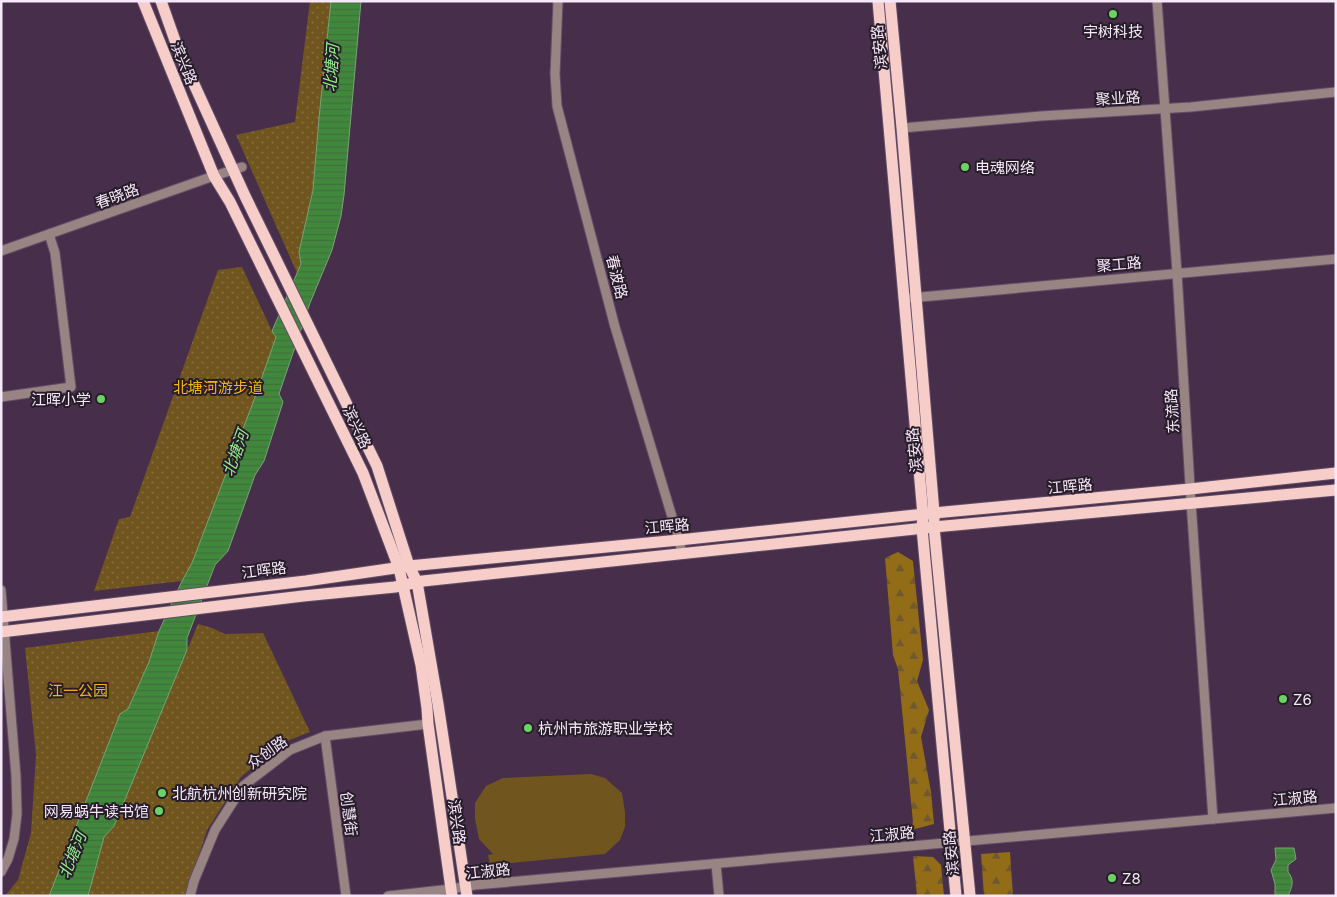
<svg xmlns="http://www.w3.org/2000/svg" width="1337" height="897" viewBox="0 0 1337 897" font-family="Inter,'Noto Sans SC',sans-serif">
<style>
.grass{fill:#70551e}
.forest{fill:url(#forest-firs)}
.park{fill:url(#park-dots)}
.water{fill:url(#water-rules);stroke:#77a574}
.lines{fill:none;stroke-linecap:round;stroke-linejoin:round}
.minor-casing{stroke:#634d67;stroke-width:11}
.major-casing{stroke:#634d67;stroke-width:13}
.minor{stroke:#988482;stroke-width:9}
.major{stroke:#f7cdca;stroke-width:11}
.poi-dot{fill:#6ad363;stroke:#271c29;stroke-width:2}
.labels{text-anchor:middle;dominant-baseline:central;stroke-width:4;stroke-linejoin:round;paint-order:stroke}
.poi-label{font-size:15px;fill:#f7e8f9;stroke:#271c29;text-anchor:start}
.street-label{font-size:15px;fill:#f7e8f9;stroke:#271c29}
.park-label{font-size:15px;fill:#f4b411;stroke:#271c29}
.water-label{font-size:16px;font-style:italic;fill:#93f18b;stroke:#271c29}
</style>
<defs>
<pattern id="forest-firs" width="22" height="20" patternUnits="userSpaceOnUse" patternTransform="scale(1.25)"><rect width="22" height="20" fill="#926c16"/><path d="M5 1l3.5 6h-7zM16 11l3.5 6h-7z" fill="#6e5930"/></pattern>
<pattern id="park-dots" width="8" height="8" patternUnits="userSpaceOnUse" patternTransform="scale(1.25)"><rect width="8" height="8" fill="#70551e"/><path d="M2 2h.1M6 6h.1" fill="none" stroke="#856d3f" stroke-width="1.8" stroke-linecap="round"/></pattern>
<pattern id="water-rules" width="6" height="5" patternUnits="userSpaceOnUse" patternTransform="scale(1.25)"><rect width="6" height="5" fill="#40883b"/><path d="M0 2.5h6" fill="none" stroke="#446e41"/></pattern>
</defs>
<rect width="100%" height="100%" fill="#472f4b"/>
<path class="grass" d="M 591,774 L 605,778 L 622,793 L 625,812 L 625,827 L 620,840 L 605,854 L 490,865 L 488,855 L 493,854 L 479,839 L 475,819 L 475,803 L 486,786 L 503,778 Z"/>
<g class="forest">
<path d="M 898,552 L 913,561 L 923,660 L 917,681 L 929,710 L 921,737 L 931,792 L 934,824 L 911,830 L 913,822 L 898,669 L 893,655 L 885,558 Z"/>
<path d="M 1010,852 L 1013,896 L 984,896 L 981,854 Z"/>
<path d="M 913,856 L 933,857 L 941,865 L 944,896 L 917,896 Z"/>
</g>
<g class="park">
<path d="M 310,1 L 331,1 L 319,118 L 313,190 L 299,252 L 301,264 L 297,273 L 236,135 L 295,122 Z"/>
<path d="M 242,267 L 272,331 L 276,336 L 254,401 L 192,563 L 182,581 L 94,591 L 119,519 L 130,517 L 218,270 Z"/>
<path d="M 198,624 L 212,628 L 225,634 L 263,633 L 310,732 L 282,743 L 241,777 L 207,830 L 186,896 L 88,896 L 104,837 L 114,826 Z"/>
<path d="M 159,631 L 149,662 L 128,709 L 120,714 L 49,896 L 5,896 L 18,880 L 31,833 L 36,755 L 25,648 Z"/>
</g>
<g class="water">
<path d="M 331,1 L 361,1 L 344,195 L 341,216 L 332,250 L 310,303 L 279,394 L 283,402 L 264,461 L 255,475 L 228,551 L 215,565 L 187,638 L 187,650 L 114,826 L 104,837 L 88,896 L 49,896 L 120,714 L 128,709 L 149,662 L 159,631 L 182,581 L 192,563 L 254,400 L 276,337 L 272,331 L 301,264 L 299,252 L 313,190 L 319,118 Z"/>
<path d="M 1275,848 L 1294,848 L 1296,859 L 1288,865 L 1288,872 C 1295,880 1292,887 1288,896 L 1275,896 L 1275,884 L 1271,870 L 1276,860 Z"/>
</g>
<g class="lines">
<defs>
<g id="minor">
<path d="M 558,1 L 555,74 L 557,106 L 615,327 L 679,540 L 682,554"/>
<path d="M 1157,1 L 1177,272 L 1191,502 L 1213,819"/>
<path d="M 902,128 L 1041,116 L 1191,107 L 1336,92"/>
<path d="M 1,251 L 208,178 L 242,167"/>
<path d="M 910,298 L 1336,259"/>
<path d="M 1,397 L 71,387 L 55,253 L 49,234"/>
<path d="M 1,590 L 16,776 L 17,814 L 14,839 L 8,859 L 1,872"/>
<path d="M 325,736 L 346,896"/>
<path d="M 716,864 L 719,896"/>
<path d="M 190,896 L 194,881 L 215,830 L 243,786 L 290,750 L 325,736 L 428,724"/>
<path d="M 388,896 L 451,889 L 475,885 L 1336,808"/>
</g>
<g id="major">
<path d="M 143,1 L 214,176 L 230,202 L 363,473 L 399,568 L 421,665 L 427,708 L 428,724 L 452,896"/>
<path d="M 161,1 L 178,49 L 245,196 L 377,466 L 409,566 L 417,582 L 438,704 L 467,896"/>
<path d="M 878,1 L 923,515 L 922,528 L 956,896"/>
<path d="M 890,1 L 902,128 L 934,513 L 934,527 L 970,896"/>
<path d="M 1,617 L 306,581 L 409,566 L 679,540 L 934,513 L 1190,489 L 1336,473"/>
<path d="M 1,632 L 303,596 L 395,587 L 423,581 L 934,527 L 1336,490"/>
</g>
</defs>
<use href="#minor" class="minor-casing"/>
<use href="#major" class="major-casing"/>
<use href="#minor" class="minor"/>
<use href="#major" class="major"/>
</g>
<g class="poi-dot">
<circle cx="1113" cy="14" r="5"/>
<circle cx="965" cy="167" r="5"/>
<circle cx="101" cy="399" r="5"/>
<circle cx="1283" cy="699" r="5"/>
<circle cx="528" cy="728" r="5"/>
<circle cx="162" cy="793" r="5"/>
<circle cx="159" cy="811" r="5"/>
<circle cx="1112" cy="878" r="5"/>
</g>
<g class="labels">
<g class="poi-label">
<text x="1113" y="31" text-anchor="middle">宇树科技</text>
<text x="975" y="167">电魂网络</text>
<text x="91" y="399" text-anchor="end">江晖小学</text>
<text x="1293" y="699">Z6</text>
<text x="538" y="728">杭州市旅游职业学校</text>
<text x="172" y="793">北航杭州创新研究院</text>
<text x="149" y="811" text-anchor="end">网易蜗牛读书馆</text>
<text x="1122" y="878">Z8</text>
</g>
<g class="street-label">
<text transform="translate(879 47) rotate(-96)">滨安路</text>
<text transform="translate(184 63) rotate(68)">滨兴路</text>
<text transform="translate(1118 98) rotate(-3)">聚业路</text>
<text transform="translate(117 196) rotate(-20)">春晓路</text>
<text transform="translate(1119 264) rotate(-5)">聚工路</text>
<text transform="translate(617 277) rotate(76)">春波路</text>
<text transform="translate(1172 411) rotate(-93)">东流路</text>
<text transform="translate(357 427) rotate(64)">滨兴路</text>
<text transform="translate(914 450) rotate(-95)">滨安路</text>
<text transform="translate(1070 486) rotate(-5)">江晖路</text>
<text transform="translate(667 526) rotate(-5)">江晖路</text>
<text transform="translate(264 570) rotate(-7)">江晖路</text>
<text transform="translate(267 752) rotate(-35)">众创路</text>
<text transform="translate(1295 798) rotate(-5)">江淑路</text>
<text transform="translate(349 814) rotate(83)">创慧街</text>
<text transform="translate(457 822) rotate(82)">滨兴路</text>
<text transform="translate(892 834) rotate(-5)">江淑路</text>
<text transform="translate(951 853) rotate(-95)">滨安路</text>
<text transform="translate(488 871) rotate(-6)">江淑路</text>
</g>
<g class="park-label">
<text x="218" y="387">北塘河游步道</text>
<text x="78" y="690">江一公园</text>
</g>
<g class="water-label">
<text transform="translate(331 68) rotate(-86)">北塘河</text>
<text transform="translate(235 453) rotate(-70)">北塘河</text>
<text transform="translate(72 855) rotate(-68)">北塘河</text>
</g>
</g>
<rect width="1337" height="897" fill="none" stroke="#f7e8f9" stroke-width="5"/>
</svg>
